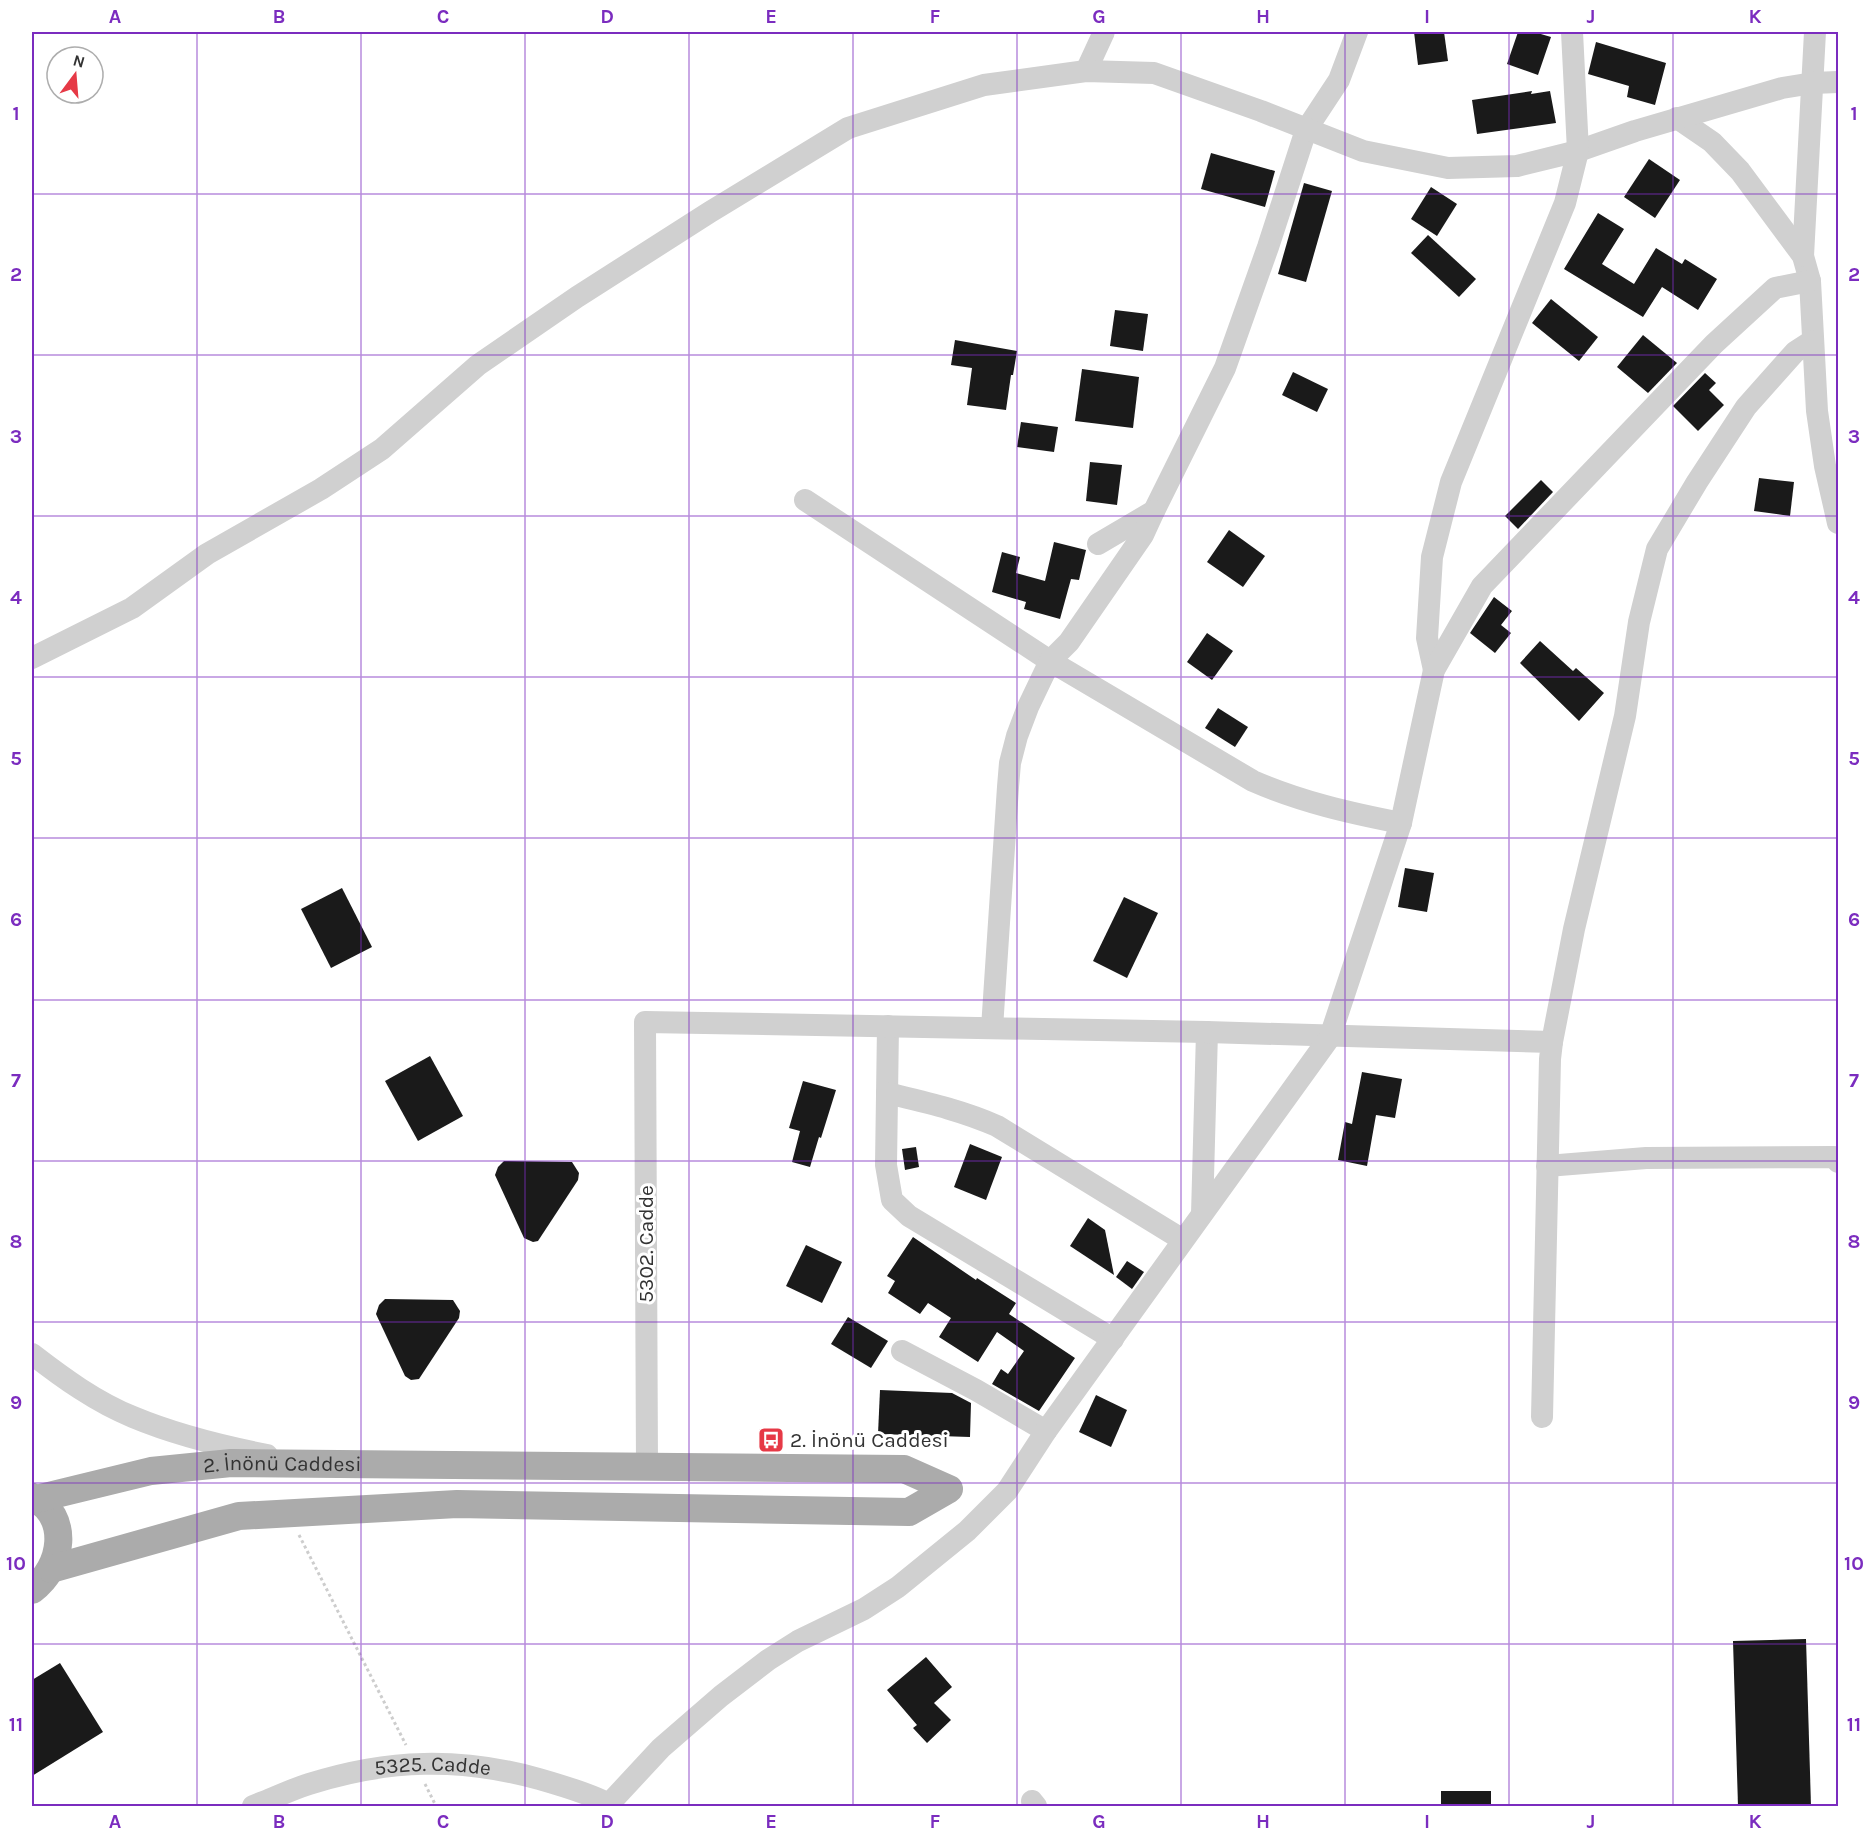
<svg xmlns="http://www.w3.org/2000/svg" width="1870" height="1838" viewBox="0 0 1870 1838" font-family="Karla,sans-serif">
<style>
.building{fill:#1a1a1a}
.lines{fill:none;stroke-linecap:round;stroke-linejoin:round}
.path{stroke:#cdcdcd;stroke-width:3;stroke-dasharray:3 3;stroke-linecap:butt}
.minor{stroke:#d0d0d0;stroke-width:22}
.major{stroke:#ababab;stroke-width:28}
.grid{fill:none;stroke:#7b2cbf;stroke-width:1.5;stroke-opacity:0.55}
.labels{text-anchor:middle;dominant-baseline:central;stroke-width:6;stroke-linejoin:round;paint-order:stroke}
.street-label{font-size:21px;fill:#333;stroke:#fff}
.poi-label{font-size:21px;fill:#333;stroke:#fff;text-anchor:start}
.neatline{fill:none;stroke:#7b2cbf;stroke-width:2}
.grid-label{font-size:20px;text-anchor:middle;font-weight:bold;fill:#7b2cbf}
</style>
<rect width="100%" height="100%" fill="#fff"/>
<g class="building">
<path d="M 1414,32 L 1444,32 L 1448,61 L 1418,65 Z"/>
<path d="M 1518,32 L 1534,32 L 1551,37 L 1538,75 L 1507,64 Z"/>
<path d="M 1596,42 L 1666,63 L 1655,105 L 1627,97 L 1629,86 L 1588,74 Z"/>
<path d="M 1532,91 L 1531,94 L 1550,91 L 1556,123 L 1477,134 L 1472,100 Z"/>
<path d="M 1211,153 L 1275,171 L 1265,207 L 1201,189 Z"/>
<path d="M 1649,159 L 1680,180 L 1655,218 L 1624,197 Z"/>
<path d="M 1304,183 L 1332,191 L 1306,282 L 1278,274 Z"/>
<path d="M 1431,187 L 1457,204 L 1437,236 L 1411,219 Z"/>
<path d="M 1598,213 L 1624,229 L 1602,264 L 1634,284 L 1656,248 L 1682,264 L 1685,259 L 1717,279 L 1698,310 L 1662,287 L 1643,317 L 1564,269 Z"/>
<path d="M 1428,235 L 1476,279 L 1459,297 L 1411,253 Z"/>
<path d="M 1551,299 L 1598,337 L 1579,361 L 1532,323 Z"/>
<path d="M 1115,310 L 1148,314 L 1143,351 L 1110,346 Z"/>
<path d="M 1643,335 L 1677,363 L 1648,393 L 1617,367 Z"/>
<path d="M 955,340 L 1017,351 L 1013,375 L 1011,375 L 1006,410 L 967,405 L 972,368 L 951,365 Z"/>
<path d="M 1082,369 L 1139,377 L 1133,428 L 1075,421 Z"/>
<path d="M 1293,372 L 1328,389 L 1317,412 L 1282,395 Z"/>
<path d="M 1705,373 L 1716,383 L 1709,390 L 1724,405 L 1698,431 L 1673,406 Z"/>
<path d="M 1021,422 L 1058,427 L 1054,452 L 1017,447 Z"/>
<path d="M 1090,462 L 1122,465 L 1117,505 L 1086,501 Z"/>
<path d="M 1759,478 L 1794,482 L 1790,516 L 1754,511 Z"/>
<path d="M 1541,480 L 1553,492 L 1518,529 L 1505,516 Z"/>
<path d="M 1229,530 L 1265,556 L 1243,587 L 1207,562 Z"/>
<path d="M 1054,542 L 1086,550 L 1079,580 L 1071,579 L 1060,619 L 1024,609 L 1026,602 L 992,592 L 1002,552 L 1020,557 L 1016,573 L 1045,581 Z"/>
<path d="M 1494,597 L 1512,611 L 1501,625 L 1511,633 L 1495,653 L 1470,633 Z"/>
<path d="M 1207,633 L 1233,651 L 1212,680 L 1187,662 Z"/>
<path d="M 1540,641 L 1573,671 L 1576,668 L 1604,693 L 1579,721 L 1520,663 Z"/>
<path d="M 1218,708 L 1248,727 L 1235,747 L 1205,728 Z"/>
<path d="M 1405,868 L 1434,873 L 1427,912 L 1398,907 Z"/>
<path d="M 342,888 L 372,947 L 331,968 L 301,909 Z"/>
<path d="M 1124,897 L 1158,913 L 1127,978 L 1093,961 Z"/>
<path d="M 430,1056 L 463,1116 L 418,1141 L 385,1081 Z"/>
<path d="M 1362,1072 L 1402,1079 L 1395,1118 L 1376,1115 L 1367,1166 L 1338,1160 L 1345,1122 L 1352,1124 Z"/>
<path d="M 803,1081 L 836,1090 L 821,1138 L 819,1137 L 810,1167 L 792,1162 L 800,1131 L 789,1128 Z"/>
<path d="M 970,1144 L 1002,1157 L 986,1200 L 954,1187 Z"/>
<path d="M 916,1147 L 919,1167 L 905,1170 L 902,1149 Z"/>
<path d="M 504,1161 L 572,1162 L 579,1173 L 578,1180 L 538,1241 L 533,1242 L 524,1238 L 495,1175 L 498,1167 Z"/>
<path d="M 1088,1218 L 1105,1230 L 1114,1275 L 1070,1246 Z"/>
<path d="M 913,1237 L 976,1280 L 977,1278 L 1016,1303 L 1009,1314 L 1075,1358 L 1039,1411 L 992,1384 L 1001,1369 L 1008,1374 L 1024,1351 L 997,1332 L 978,1362 L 939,1337 L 951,1318 L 928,1303 L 920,1314 L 888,1293 L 895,1281 L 887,1276 Z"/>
<path d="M 806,1245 L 842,1262 L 822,1303 L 786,1286 Z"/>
<path d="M 1127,1261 L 1144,1272 L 1132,1289 L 1116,1277 Z"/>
<path d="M 385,1299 L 453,1300 L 460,1311 L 459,1318 L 419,1379 L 411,1380 L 405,1376 L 376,1314 L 379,1305 Z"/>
<path d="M 848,1317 L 888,1341 L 871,1368 L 831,1344 Z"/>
<path d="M 880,1390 L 952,1393 L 971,1403 L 970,1437 L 878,1434 Z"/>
<path d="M 1096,1395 L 1127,1410 L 1111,1447 L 1079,1432 Z"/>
<path d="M 1806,1639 L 1811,1806 L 1738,1806 L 1733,1641 Z"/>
<path d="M 926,1657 L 952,1687 L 934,1703 L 951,1720 L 927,1743 L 913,1728 L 917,1725 L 887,1690 Z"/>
<path d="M 60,1663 L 103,1732 L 32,1776 L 32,1680 Z"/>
<rect x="1441" y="1791" width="50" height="15"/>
</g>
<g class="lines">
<g class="path">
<path d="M 299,1535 L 406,1745"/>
<path d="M 425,1784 L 436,1806"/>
</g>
<g class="minor">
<path d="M 1086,71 L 1104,32"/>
<path d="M 1677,118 L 1712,142 L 1740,171 L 1803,256 L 1810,281 L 1817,411 L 1825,466 L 1838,523"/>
<path d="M 1803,256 L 1815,32"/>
<path d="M 805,500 L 1050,661 L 1253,781 C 1301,802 1350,813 1401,823"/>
<path d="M 1098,544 L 1154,511 L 1225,368 L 1268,247 L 1306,130 L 1339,80 L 1357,32"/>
<path d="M 32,658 L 132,608 L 207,554 L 321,489 L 382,449 L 478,365 L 577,297 L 710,212 L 848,128 L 984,85 L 1086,71 L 1154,73 L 1261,111 L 1363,151 L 1448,168 L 1517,166 L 1578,151 L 1635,131 L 1782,88 L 1813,83 L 1838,82"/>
<path d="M 1434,670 L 1427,638 L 1432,557 L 1451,482 L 1565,203 L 1578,151 L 1572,32"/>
<path d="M 888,1026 L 886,1165 L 892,1200 L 909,1216 L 1113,1339"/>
<path d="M 992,1028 L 1008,787 L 1010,763 L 1017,736 L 1028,707 L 1050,661 L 1069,642 L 1143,535 L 1154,511"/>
<path d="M 1552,1042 L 1574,929 L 1625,716 L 1639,622 L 1657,549 L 1697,482 L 1746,407 L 1795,352 L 1812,341"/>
<path d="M 887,1093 C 924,1102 961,1110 997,1126 L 1183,1240"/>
<path d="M 1547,1166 L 1646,1158 L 1834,1157 L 1838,1162"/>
<path d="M 1202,1214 L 1207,1032"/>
<path d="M 902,1351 L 976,1390 L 1046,1431"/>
<path d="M 32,1354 C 63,1378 96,1402 133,1417 C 176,1435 221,1446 267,1455"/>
<path d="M 647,1466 L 645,1022 L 1207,1032 L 1552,1042 L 1550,1059 L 1542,1417"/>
<path d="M 1032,1801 L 1036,1806"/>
<path d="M 609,1804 L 661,1748 L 721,1696 L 768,1660 L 798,1641 L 864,1609 L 898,1587 L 967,1531 L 1007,1491 L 1046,1431 L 1330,1037 L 1401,823 L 1434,670 L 1482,586 L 1714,344 L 1775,288 L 1810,281"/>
<path id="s1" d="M 253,1806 C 272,1799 290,1790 309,1784 C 388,1759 460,1757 539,1779 C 560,1785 595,1795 612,1806"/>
</g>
<g class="major">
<path d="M 32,1497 C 71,1516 63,1567 32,1590"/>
<path id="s2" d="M 36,1499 L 151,1471 L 231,1463 L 904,1469 L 949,1489 L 909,1512 L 457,1504 L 239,1516 L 51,1569"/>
</g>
</g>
<path class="grid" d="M 197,32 L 197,1806M 361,32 L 361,1806M 525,32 L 525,1806M 689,32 L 689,1806M 853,32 L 853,1806M 1017,32 L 1017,1806M 1181,32 L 1181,1806M 1345,32 L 1345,1806M 1509,32 L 1509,1806M 1673,32 L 1673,1806M 32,194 L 1838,194M 32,355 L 1838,355M 32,516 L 1838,516M 32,677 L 1838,677M 32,838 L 1838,838M 32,1000 L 1838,1000M 32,1161 L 1838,1161M 32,1322 L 1838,1322M 32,1483 L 1838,1483M 32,1644 L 1838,1644"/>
<defs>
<symbol id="bus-square" viewBox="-11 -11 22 22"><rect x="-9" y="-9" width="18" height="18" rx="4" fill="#e63946" stroke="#fff"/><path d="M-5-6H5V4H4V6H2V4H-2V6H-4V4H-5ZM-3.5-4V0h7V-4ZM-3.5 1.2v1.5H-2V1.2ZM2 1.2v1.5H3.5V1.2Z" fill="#fff"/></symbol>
</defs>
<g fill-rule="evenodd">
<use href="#bus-square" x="756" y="1425" width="30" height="30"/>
</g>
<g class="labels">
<g class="street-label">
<text transform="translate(646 1244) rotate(-90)">5302. Cadde</text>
<text stroke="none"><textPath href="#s2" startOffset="250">2. İnönü Caddesi</textPath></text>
<text stroke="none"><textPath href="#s1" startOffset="186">5325. Cadde</textPath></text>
</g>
<g class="poi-label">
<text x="790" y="1440">2. İnönü Caddesi</text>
</g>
</g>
<rect width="1870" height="1838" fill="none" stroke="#ffffff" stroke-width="66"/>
<g transform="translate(75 75) rotate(16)"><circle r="28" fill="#ffffff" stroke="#adadad" stroke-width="1.5"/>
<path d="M0-4.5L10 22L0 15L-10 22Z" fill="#e63946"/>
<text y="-9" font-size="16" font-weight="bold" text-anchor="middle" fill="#333333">N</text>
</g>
<rect x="33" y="33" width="1804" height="1772" class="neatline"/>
<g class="grid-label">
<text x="115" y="23">A</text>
<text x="279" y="23">B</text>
<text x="443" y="23">C</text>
<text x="607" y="23">D</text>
<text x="771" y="23">E</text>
<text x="935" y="23">F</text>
<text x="1099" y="23">G</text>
<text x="1263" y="23">H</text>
<text x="1427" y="23">I</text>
<text x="1591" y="23">J</text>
<text x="1755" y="23">K</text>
<text x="16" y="120">1</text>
<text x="1854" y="120">1</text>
<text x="16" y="281">2</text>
<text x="1854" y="281">2</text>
<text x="16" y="443">3</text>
<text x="1854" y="443">3</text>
<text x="16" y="604">4</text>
<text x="1854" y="604">4</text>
<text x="16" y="765">5</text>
<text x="1854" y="765">5</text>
<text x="16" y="926">6</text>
<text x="1854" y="926">6</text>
<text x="16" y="1087">7</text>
<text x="1854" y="1087">7</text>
<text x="16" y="1248">8</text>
<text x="1854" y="1248">8</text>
<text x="16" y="1409">9</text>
<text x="1854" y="1409">9</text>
<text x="16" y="1570">10</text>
<text x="1854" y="1570">10</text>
<text x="16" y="1731">11</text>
<text x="1854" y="1731">11</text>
<text x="115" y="1828">A</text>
<text x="279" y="1828">B</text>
<text x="443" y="1828">C</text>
<text x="607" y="1828">D</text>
<text x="771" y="1828">E</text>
<text x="935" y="1828">F</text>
<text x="1099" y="1828">G</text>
<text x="1263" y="1828">H</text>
<text x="1427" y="1828">I</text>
<text x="1591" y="1828">J</text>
<text x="1755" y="1828">K</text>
</g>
</svg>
